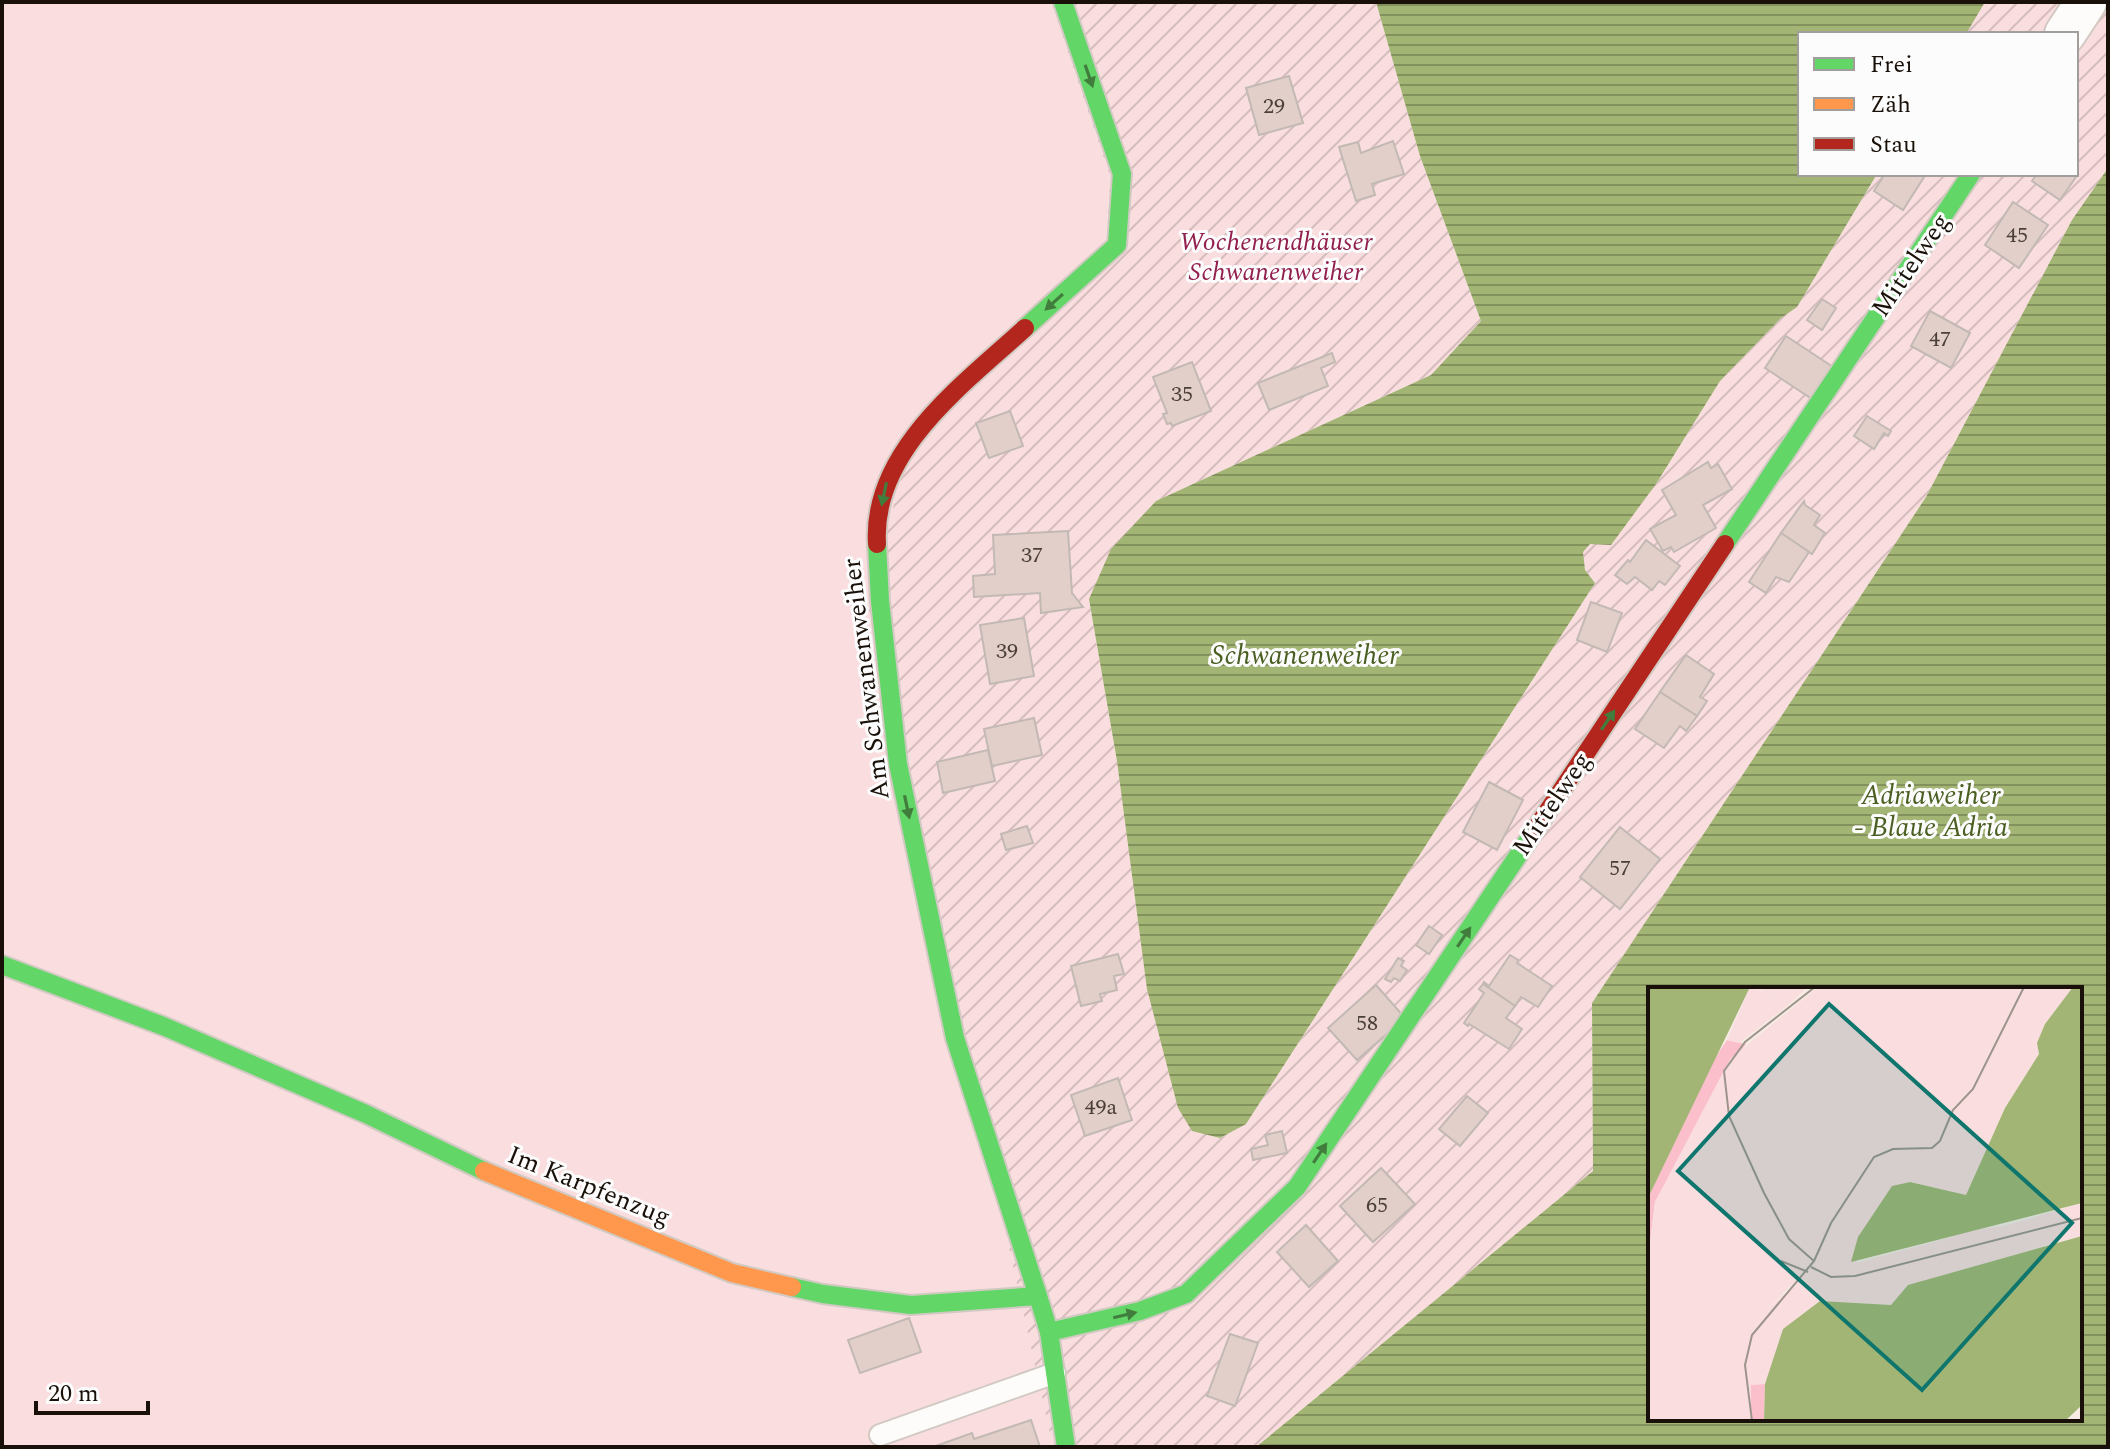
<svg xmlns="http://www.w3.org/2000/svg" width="2110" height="1449" viewBox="0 0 2110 1449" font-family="Spectral,serif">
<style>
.park{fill:#f9dddf}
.garden{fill:url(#garden-furrows)}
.water{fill:url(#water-rules);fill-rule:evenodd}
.building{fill:#e3cfc9;stroke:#c3b9b4;stroke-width:2}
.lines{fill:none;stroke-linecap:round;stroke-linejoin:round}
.lane-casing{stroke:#d2cac2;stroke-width:24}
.street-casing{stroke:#d2cac2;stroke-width:44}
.fast-casing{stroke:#d2cac2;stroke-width:22}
.slow-casing{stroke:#d2cac2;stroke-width:22}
.jam-casing{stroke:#d2cac2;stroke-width:22}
.lane{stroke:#fefcfb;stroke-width:20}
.street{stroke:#fefcfb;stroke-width:40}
.fast{stroke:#63d668;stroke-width:18}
.slow{stroke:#ff974d;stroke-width:18}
.jam{stroke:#b3261e;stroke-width:18}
.oneway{fill:#417d3d}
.labels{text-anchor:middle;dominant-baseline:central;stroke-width:6;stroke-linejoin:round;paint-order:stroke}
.number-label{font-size:22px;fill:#4b4039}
.park-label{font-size:26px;font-style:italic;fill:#92204f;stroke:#fcfcfc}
.street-label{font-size:26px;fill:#181009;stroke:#fcfcfc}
.water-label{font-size:28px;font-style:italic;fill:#4a5f21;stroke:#fcfcfc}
.inset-road{fill:none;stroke:#9d948c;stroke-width:2}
.view{fill:#0f766e;fill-opacity:0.15;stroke:#0f766e;stroke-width:4}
.inset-edge{fill:none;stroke:#181009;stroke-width:4}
</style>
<defs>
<pattern id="garden-furrows" width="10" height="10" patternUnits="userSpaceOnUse" patternTransform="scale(2)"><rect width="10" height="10" fill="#f9dddf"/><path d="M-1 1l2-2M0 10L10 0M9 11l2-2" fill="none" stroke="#d5bdbe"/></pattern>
<pattern id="water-rules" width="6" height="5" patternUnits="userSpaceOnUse" patternTransform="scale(2)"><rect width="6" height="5" fill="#a2b574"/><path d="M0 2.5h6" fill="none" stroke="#83925d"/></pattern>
</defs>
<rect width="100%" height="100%" fill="#f6ece3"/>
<path class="park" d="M 2,2 L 1051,2 L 1110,176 L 1039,1342 L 1053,1447 L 2,1447 Z"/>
<path class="garden" d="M 1051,2 L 1376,2 L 1420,156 L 1481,321 L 1431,375 L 1156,501 L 1089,599 L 1117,761 L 1220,1138 L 1246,1124 L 1595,583 L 1585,570 L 1582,552 L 1656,484 L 1720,381 L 1781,318 L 1797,306 L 1877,174 L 2076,174 L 2076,34 L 1966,34 L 1985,2 L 2108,2 L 2108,168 L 2072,220 L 1926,497 L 1592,1003 L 1593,1171 L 1256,1447 L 1053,1447 L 867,603 L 921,407 L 1107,239 L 1110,176 Z"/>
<g class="water">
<path d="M 1376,2 L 1985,2 L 1966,34 L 1800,34 L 1800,174 L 1877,174 L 1797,307 L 1781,318 L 1720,381 L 1656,484 L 1611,545 L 1590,544 L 1583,552 L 1585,570 L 1595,583 L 1246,1124 L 1220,1138 L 1192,1131 L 1178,1108 L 1147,989 L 1117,761 L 1089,599 L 1111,549 L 1156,501 L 1431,375 L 1481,321 L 1420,156 Z"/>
<path d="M 2108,168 L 2108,1447 L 1256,1447 L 1593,1171 L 1592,1003 L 1926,497 L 2072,220 ZM 1650,989 L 2080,989 L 2080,1419 L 1650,1419 Z"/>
</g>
<g class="building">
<path d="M 1289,76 L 1303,123 L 1259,135 L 1246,88 Z"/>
<path d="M 1393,141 L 1404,174 L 1372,184 L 1375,195 L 1356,201 L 1339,147 L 1358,142 L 1361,153 Z"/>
<path d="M 2076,172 L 2078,174 L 2060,200 L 2032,181 L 2037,174 Z"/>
<path d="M 1885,174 L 1926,174 L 1903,210 L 1874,191 Z"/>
<path d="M 2013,202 L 2048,225 L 2019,268 L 1985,245 Z"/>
<path d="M 1822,299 L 1836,308 L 1822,330 L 1807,320 Z"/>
<path d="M 1930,311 L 1970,333 L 1951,368 L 1911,346 Z"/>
<path d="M 1786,336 L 1833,367 L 1812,399 L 1765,368 Z"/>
<path d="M 1332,353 L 1335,362 L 1321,368 L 1328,386 L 1269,410 L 1258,383 Z"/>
<path d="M 1192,362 L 1211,411 L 1172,426 L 1171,423 L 1167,424 L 1163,414 L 1167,413 L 1153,377 Z"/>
<path d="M 1010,411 L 1023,446 L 989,458 L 976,423 Z"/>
<path d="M 1867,416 L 1891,431 L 1888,436 L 1884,433 L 1874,449 L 1854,436 Z"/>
<path d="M 1708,462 L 1711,468 L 1718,464 L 1732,489 L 1703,505 L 1716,528 L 1674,552 L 1671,547 L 1663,551 L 1650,529 L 1676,515 L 1662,490 Z"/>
<path d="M 1804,501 L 1805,505 L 1820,515 L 1814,525 L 1825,533 L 1812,554 L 1781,533 Z"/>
<path d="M 1068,531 L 1072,593 L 1083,607 L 1041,613 L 1040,593 L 974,597 L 973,576 L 995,574 L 993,535 Z"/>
<path d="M 1781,533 L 1809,552 L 1789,582 L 1776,577 L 1766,593 L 1749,582 Z"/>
<path d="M 1646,540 L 1680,566 L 1665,585 L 1659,581 L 1652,590 L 1635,577 L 1627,584 L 1615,575 L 1628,560 L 1630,562 Z"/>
<path d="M 1591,602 L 1622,613 L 1607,652 L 1577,640 Z"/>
<path d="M 1024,618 L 1034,676 L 990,684 L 980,625 Z"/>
<path d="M 1686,655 L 1714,674 L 1700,697 L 1707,701 L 1697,716 L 1660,692 Z"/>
<path d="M 1660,692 L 1697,716 L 1686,731 L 1680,726 L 1664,748 L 1635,729 Z"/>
<path d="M 1034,718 L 1042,755 L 992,766 L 984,729 Z"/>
<path d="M 988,750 L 995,781 L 943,793 L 937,762 Z"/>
<path d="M 1489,782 L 1523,800 L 1497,850 L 1463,832 Z"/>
<path d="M 1027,826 L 1033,843 L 1006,850 L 1001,834 Z"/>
<path d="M 1620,827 L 1660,859 L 1620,909 L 1580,877 Z"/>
<path d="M 1429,926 L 1442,935 L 1429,954 L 1416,945 Z"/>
<path d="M 1118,954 L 1124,974 L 1114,976 L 1117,990 L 1100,994 L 1102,1001 L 1081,1006 L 1071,966 Z"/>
<path d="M 1510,955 L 1518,960 L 1517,963 L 1552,986 L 1538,1007 L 1521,997 L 1515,1006 L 1483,984 L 1484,982 L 1489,986 Z"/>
<path d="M 1398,958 L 1404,961 L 1401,966 L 1407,970 L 1400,981 L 1394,978 L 1391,982 L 1385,979 Z"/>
<path d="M 1483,984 L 1515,1006 L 1506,1018 L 1522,1029 L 1509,1049 L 1469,1024 L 1468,1026 L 1464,1023 L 1484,993 L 1479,989 Z"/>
<path d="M 1376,985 L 1405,1018 L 1357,1060 L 1328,1028 Z"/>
<path d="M 1118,1078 L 1132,1120 L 1085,1136 L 1071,1095 Z"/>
<path d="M 1467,1096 L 1488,1113 L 1460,1146 L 1439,1129 Z"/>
<path d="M 1282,1131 L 1287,1153 L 1253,1160 L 1251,1149 L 1268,1145 L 1265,1135 Z"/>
<path d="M 1381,1168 L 1415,1204 L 1373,1242 L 1340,1206 Z"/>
<path d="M 1306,1225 L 1338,1261 L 1309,1287 L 1277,1252 Z"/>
<path d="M 909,1318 L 921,1352 L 860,1373 L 848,1340 Z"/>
<path d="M 1230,1334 L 1258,1343 L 1235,1406 L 1207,1396 Z"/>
<path d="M 1031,1420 L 1040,1447 L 933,1447 L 972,1433 L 974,1439 Z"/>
</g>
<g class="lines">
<defs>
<path id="lane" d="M 880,1435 L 1055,1373"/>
<path id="street" d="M 2065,34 L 2086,2"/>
<g id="fast">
<path d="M 1025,328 L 1117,245 L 1122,174 L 1063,2"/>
<path d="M 877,544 L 880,601 L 898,764 L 955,1038 L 1038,1296"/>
<path d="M 1725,544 L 1971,174"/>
<path d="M 2,965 L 163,1026 L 366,1114 L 484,1171"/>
<path d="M 792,1287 L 823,1294 L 911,1305 L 1038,1296 L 1049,1332 L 1066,1447"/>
<path d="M 1049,1332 L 1140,1311 L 1186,1294 L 1297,1187 L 1537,827"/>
</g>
<path id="slow" d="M 484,1171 L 732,1273 L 792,1287"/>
<g id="jam">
<path d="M 877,544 C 871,451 964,384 1025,328"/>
<path d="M 1537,827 L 1725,544"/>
</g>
</defs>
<use href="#lane" class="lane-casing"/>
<use href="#street" class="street-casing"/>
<use href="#fast" class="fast-casing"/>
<use href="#slow" class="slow-casing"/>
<use href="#jam" class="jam-casing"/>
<use href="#lane" class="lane"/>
<use href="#street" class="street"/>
<use href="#fast" class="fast"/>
<use href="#slow" class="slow"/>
<use href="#jam" class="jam"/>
</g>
<defs><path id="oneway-solid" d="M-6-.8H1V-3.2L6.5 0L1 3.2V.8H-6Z" transform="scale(2)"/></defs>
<g class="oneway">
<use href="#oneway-solid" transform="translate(1089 76) rotate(71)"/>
<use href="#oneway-solid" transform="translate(1054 302) rotate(138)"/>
<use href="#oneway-solid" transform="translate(884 494) rotate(102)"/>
<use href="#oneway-solid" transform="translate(1608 720) rotate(-56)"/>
<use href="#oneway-solid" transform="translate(907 807) rotate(78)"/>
<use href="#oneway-solid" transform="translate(1464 937) rotate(-56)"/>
<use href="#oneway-solid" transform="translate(1320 1153) rotate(-56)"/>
<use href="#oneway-solid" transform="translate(1125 1315) rotate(-13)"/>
</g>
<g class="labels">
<g class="number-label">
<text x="1274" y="106">29</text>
<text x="2017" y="235">45</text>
<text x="1940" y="339">47</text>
<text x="1182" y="394">35</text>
<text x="1032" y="555">37</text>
<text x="1007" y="651">39</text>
<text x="1620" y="868">57</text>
<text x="1367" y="1023">58</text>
<text x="1101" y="1107">49a</text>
<text x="1377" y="1205">65</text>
</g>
<g class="park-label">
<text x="1276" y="242">Wochenendhäuser<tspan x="1276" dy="30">Schwanenweiher</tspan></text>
</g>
<g class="street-label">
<text transform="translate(1911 265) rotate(-56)">Mittelweg</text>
<text transform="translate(866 679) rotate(-97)">Am Schwanenweiher</text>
<text transform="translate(1552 804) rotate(-56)">Mittelweg</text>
<text transform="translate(589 1186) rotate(22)">Im Karpfenzug</text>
</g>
<g class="water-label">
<text x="1305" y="655">Schwanenweiher</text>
<text x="1931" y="795">Adriaweiher<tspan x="1931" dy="32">- Blaue Adria</tspan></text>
</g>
</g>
<g transform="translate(1648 987)">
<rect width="434" height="434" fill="#f6ece3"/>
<path d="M 79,53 L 98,57 L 78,84 L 7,215 L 0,272 L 0,211 L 55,89 ZM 117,397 L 116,434 L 103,434 L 97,398 Z" fill="#fabfcb"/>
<path d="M 102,0 L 144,15 L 91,56 L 79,53 ZM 170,0 L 374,0 L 323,101 L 290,153 L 115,326 L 103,347 L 103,434 L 0,434 L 0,272 L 7,215 L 82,72 Z" fill="#f9dddf"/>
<path d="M 105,0 L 159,0 L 144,15 ZM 374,0 L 425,0 L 397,37 L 391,67 L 357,121 L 318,208 L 262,195 L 244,199 L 208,276 L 304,250 L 306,245 L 356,239 L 434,216 L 434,249 L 397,258 L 243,318 L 172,314 L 135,342 L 117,397 L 97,398 L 103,347 L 115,326 L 152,293 L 225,168 L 245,160 L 283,160 L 323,101 Z" fill="#f9dddf"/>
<path d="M 0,0 L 102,0 L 0,211 ZM 425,0 L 434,0 L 434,216 L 203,275 L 210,250 L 244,199 L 262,195 L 318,208 L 357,121 L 391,67 L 389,56 L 397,37 ZM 434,249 L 434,418 L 417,434 L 116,434 L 117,397 L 135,342 L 172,314 L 243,318 L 260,298 Z" fill="#a2b574"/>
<path class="inset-road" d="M 133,274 L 160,285M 166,274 L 183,236 L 226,170 L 245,162 L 284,161 L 292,154 L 305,123 L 325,102 L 376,0M 163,280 L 183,290 L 207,289 L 434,231M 104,434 L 97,378 L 104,348 L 166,274 L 141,252 L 116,206 L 81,129 L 76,84 L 97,55 L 167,0"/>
<path class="view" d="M 181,17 L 424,236 L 274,403 L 30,184 Z"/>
<rect width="434" height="434" class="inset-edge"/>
</g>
<rect width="2110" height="1449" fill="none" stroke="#181009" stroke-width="8"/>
<rect x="1798" y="32" width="280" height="144" fill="#fcfcfc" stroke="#a19e9b" stroke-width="2"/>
<rect x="1814" y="58" width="40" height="12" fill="#63d668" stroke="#a19e9b" stroke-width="2"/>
<text x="1870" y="72" font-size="24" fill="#181009">Frei</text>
<rect x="1814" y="98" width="40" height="12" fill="#ff974d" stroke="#a19e9b" stroke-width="2"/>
<text x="1870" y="112" font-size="24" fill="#181009">Zäh</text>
<rect x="1814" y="138" width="40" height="12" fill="#b3261e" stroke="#a19e9b" stroke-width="2"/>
<text x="1870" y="152" font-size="24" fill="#181009">Stau</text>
<path d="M36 1401v12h112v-12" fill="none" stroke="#181009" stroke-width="4"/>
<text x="48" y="1401" font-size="24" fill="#181009" stroke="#fcfcfc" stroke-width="6" paint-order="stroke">20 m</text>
</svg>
